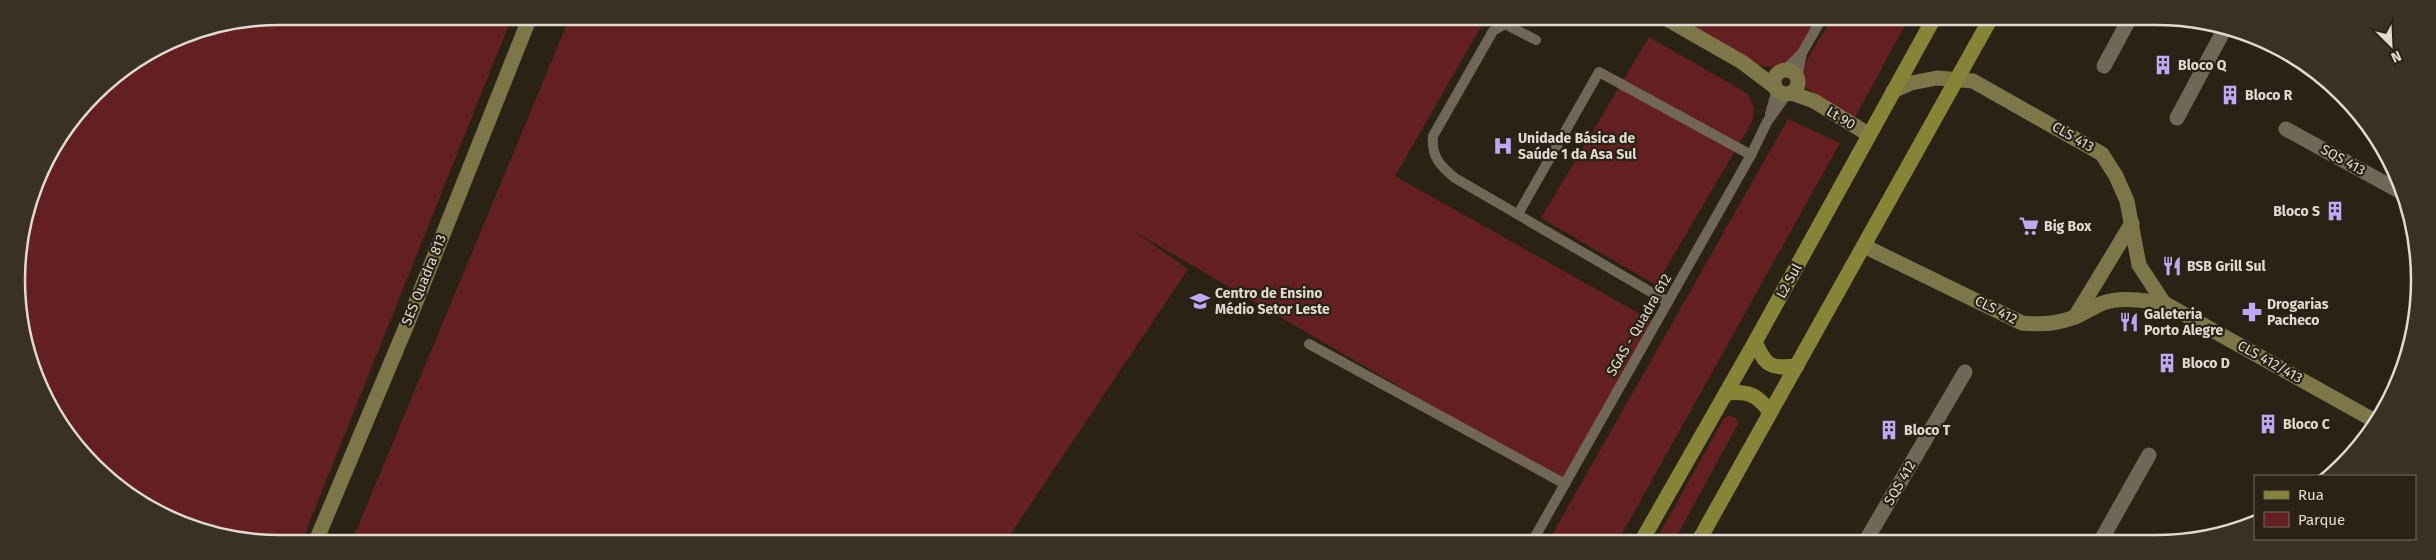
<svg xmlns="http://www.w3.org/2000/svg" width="2436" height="560" viewBox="0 0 2436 560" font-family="'Fira Sans',sans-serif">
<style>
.green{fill:#642020}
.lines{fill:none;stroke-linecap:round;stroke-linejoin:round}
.lane{stroke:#706757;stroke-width:10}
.street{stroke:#706757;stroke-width:15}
.secondary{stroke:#7c7648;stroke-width:15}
.primary{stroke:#878438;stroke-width:15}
.labels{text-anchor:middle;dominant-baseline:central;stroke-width:4.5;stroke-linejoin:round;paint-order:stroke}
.poi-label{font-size:14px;font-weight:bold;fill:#e0dad2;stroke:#2a2215;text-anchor:start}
.street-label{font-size:14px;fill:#e0dad2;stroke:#2a2215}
.rim{fill:none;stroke:#e0dad2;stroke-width:2.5}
</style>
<rect width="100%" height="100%" fill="#2a2215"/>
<g class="green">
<path d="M 280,16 L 512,17 L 302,541 L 245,541 L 148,508 L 71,441 L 25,349 L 17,262 L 44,163 L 106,82 L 179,36 Z"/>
<path d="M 570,17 L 1486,18 L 1395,176 L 1656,323 L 1565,484 L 1132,230 L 1188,269 L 1006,541 L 352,541 Z"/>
<path d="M 1665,18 L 1813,18 L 1820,22 L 1785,70 L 1742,62 Z"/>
<path d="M 1833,18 L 1909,18 L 1853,121 L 1801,84 C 1799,65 1823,35 1833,18 Z"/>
<path d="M 1649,37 L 1748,94 L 1754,108 L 1752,122 L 1656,285 L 1541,218 Z"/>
<path d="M 1788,119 L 1840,143 L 1618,541 L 1548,542 Z"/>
<path d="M 1730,416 L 1736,418 L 1738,424 L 1674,541 L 1655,542 L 1724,418 Z"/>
</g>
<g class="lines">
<g class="lane">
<path d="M 1536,40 L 1505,24 L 1493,31 L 1433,136 C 1431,156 1440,166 1455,178 L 1668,302"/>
<path d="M 1785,70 L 1802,53 L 1822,18"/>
<path d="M 1797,78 L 1802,53"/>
<path d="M 1770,114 L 1777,90"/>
<path d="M 1518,214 L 1599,72 L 1751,155"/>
<path d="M 1309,344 L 1565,484"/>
<path d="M 1532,542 L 1751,155 L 1767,122 L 1787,94"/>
</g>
<g class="street">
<path d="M 2104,66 L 2130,18"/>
<path d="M 2177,118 L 2224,30"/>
<path d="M 2286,129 L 2401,192"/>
<path d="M 1865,542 L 1965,372"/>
<path d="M 2100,542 L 2149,455"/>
</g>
<g class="secondary">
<path d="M 1665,18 L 1742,62 L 1775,87"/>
<circle cx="1786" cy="82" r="12"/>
<path d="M 1893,91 L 1911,83 L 1937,78 L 1973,81 L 2102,154 L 2116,176 L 2127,201 L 2139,265 L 2164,303"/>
<path d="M 1791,93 L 1814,101 L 1868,134"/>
<path d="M 1864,246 L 2022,323 C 2040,325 2057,324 2075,317 C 2085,313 2093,307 2103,303 C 2122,296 2144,301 2164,303 L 2375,421"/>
<path d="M 2075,317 L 2132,223"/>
<path d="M 316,541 L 408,322 L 530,17"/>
</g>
<g class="primary">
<path d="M 1755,342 C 1766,366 1770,369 1797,366"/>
<path d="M 1726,393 C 1748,391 1757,394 1770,412"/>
<path d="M 1641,542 L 1755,342 L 1934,18"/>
<path d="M 1698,542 L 1991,18"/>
</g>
</g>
<defs>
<symbol id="building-bare" viewBox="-9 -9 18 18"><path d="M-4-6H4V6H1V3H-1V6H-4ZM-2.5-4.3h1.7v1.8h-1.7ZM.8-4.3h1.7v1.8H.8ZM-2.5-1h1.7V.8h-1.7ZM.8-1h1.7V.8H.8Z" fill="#c0a8f4" stroke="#2a2215" stroke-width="2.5" paint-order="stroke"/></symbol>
<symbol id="hospital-bare" viewBox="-9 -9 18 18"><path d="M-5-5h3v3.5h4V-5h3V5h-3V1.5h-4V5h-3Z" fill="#c0a8f4" stroke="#2a2215" stroke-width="2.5" paint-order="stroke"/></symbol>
<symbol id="supermarket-bare" viewBox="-9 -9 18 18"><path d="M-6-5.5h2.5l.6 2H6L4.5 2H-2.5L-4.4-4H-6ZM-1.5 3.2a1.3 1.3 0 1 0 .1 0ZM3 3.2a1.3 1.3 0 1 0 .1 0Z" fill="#c0a8f4" stroke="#2a2215" stroke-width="2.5" paint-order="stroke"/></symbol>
<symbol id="restaurant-bare" viewBox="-9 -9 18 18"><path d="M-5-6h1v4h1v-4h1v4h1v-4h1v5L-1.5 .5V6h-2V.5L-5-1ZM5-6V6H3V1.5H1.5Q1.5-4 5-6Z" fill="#c0a8f4" stroke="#2a2215" stroke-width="2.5" paint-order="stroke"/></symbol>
<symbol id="university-bare" viewBox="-9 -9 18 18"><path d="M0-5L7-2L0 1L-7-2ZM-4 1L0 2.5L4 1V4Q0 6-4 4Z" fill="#c0a8f4" stroke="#2a2215" stroke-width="2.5" paint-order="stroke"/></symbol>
<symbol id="pharmacy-bare" viewBox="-9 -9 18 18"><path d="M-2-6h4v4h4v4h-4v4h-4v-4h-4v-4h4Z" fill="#c0a8f4" stroke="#2a2215" stroke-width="2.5" paint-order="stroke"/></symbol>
</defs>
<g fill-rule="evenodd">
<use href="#building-bare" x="2149" y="51" width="28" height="28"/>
<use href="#building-bare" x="2216" y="81" width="28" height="28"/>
<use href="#hospital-bare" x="1489" y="132" width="28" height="28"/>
<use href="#building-bare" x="2321" y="197" width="28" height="28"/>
<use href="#supermarket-bare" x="2015" y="212" width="28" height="28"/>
<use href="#restaurant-bare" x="2158" y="252" width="28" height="28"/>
<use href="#university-bare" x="1186" y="287" width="28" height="28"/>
<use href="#pharmacy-bare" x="2238" y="298" width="28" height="28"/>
<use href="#restaurant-bare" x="2115" y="308" width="28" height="28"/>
<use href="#building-bare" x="2153" y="349" width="28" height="28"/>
<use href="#building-bare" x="2254" y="410" width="28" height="28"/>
<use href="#building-bare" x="1875" y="416" width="28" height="28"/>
</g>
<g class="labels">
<g class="poi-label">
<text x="2178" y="65">Bloco Q</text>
<text x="2245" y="95">Bloco R</text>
<text x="1518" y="138">Unidade Básica de<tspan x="1518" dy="16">Saúde 1 da Asa Sul</tspan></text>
<text x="2320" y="211" text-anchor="end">Bloco S</text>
<text x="2044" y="226">Big Box</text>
<text x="2187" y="266">BSB Grill Sul</text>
<text x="1215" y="293">Centro de Ensino<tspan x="1215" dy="16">Médio Setor Leste</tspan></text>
<text x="2267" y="304">Drogarias<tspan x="2267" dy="16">Pacheco</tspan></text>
<text x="2144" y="314">Galeteria<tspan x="2144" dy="16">Porto Alegre</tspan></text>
<text x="2182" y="363">Bloco D</text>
<text x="2283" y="424">Bloco C</text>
<text x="1904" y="430">Bloco T</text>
</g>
<g class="street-label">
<text transform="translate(1841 118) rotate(31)">Lt 90</text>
<text transform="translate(2073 137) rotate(30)">CLS 413</text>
<text transform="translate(2343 160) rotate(29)">SQS 413</text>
<text transform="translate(424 280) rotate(-68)">SES Quadra 813</text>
<text transform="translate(1789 281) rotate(-61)">L2 Sul</text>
<text transform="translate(1996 310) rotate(27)">CLS 412</text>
<text transform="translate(1639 325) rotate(-60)">SGAS - Quadra 612</text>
<text transform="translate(2270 362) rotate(29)">CLS 412/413</text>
<text transform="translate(1900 483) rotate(-60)">SQS 412</text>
</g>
</g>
<path d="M0 0H2436V560H0ZM280 25H2156A255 255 0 0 1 2411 280V280A255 255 0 0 1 2156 535H280A255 255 0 0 1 25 280V280A255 255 0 0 1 280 25Z" fill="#393124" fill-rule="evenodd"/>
<path class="rim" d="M280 25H2156A255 255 0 0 1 2411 280V280A255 255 0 0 1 2156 535H280A255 255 0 0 1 25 280V280A255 255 0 0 1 280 25Z"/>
<rect x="2254" y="475" width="162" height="65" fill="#2a2215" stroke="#736c61"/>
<rect x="2264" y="491" width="25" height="8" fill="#878438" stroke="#736c61"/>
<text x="2298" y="500" font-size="15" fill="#e0dad2">Rua</text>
<rect x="2264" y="512" width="25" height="15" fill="#642020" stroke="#736c61"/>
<text x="2298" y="525" font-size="15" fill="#e0dad2">Parque</text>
<g transform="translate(2391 45) rotate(156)" stroke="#2a2215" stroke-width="4" paint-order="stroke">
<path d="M0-4L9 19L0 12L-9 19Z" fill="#e0dad2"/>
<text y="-8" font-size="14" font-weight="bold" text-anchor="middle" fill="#e0dad2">N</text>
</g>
</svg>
